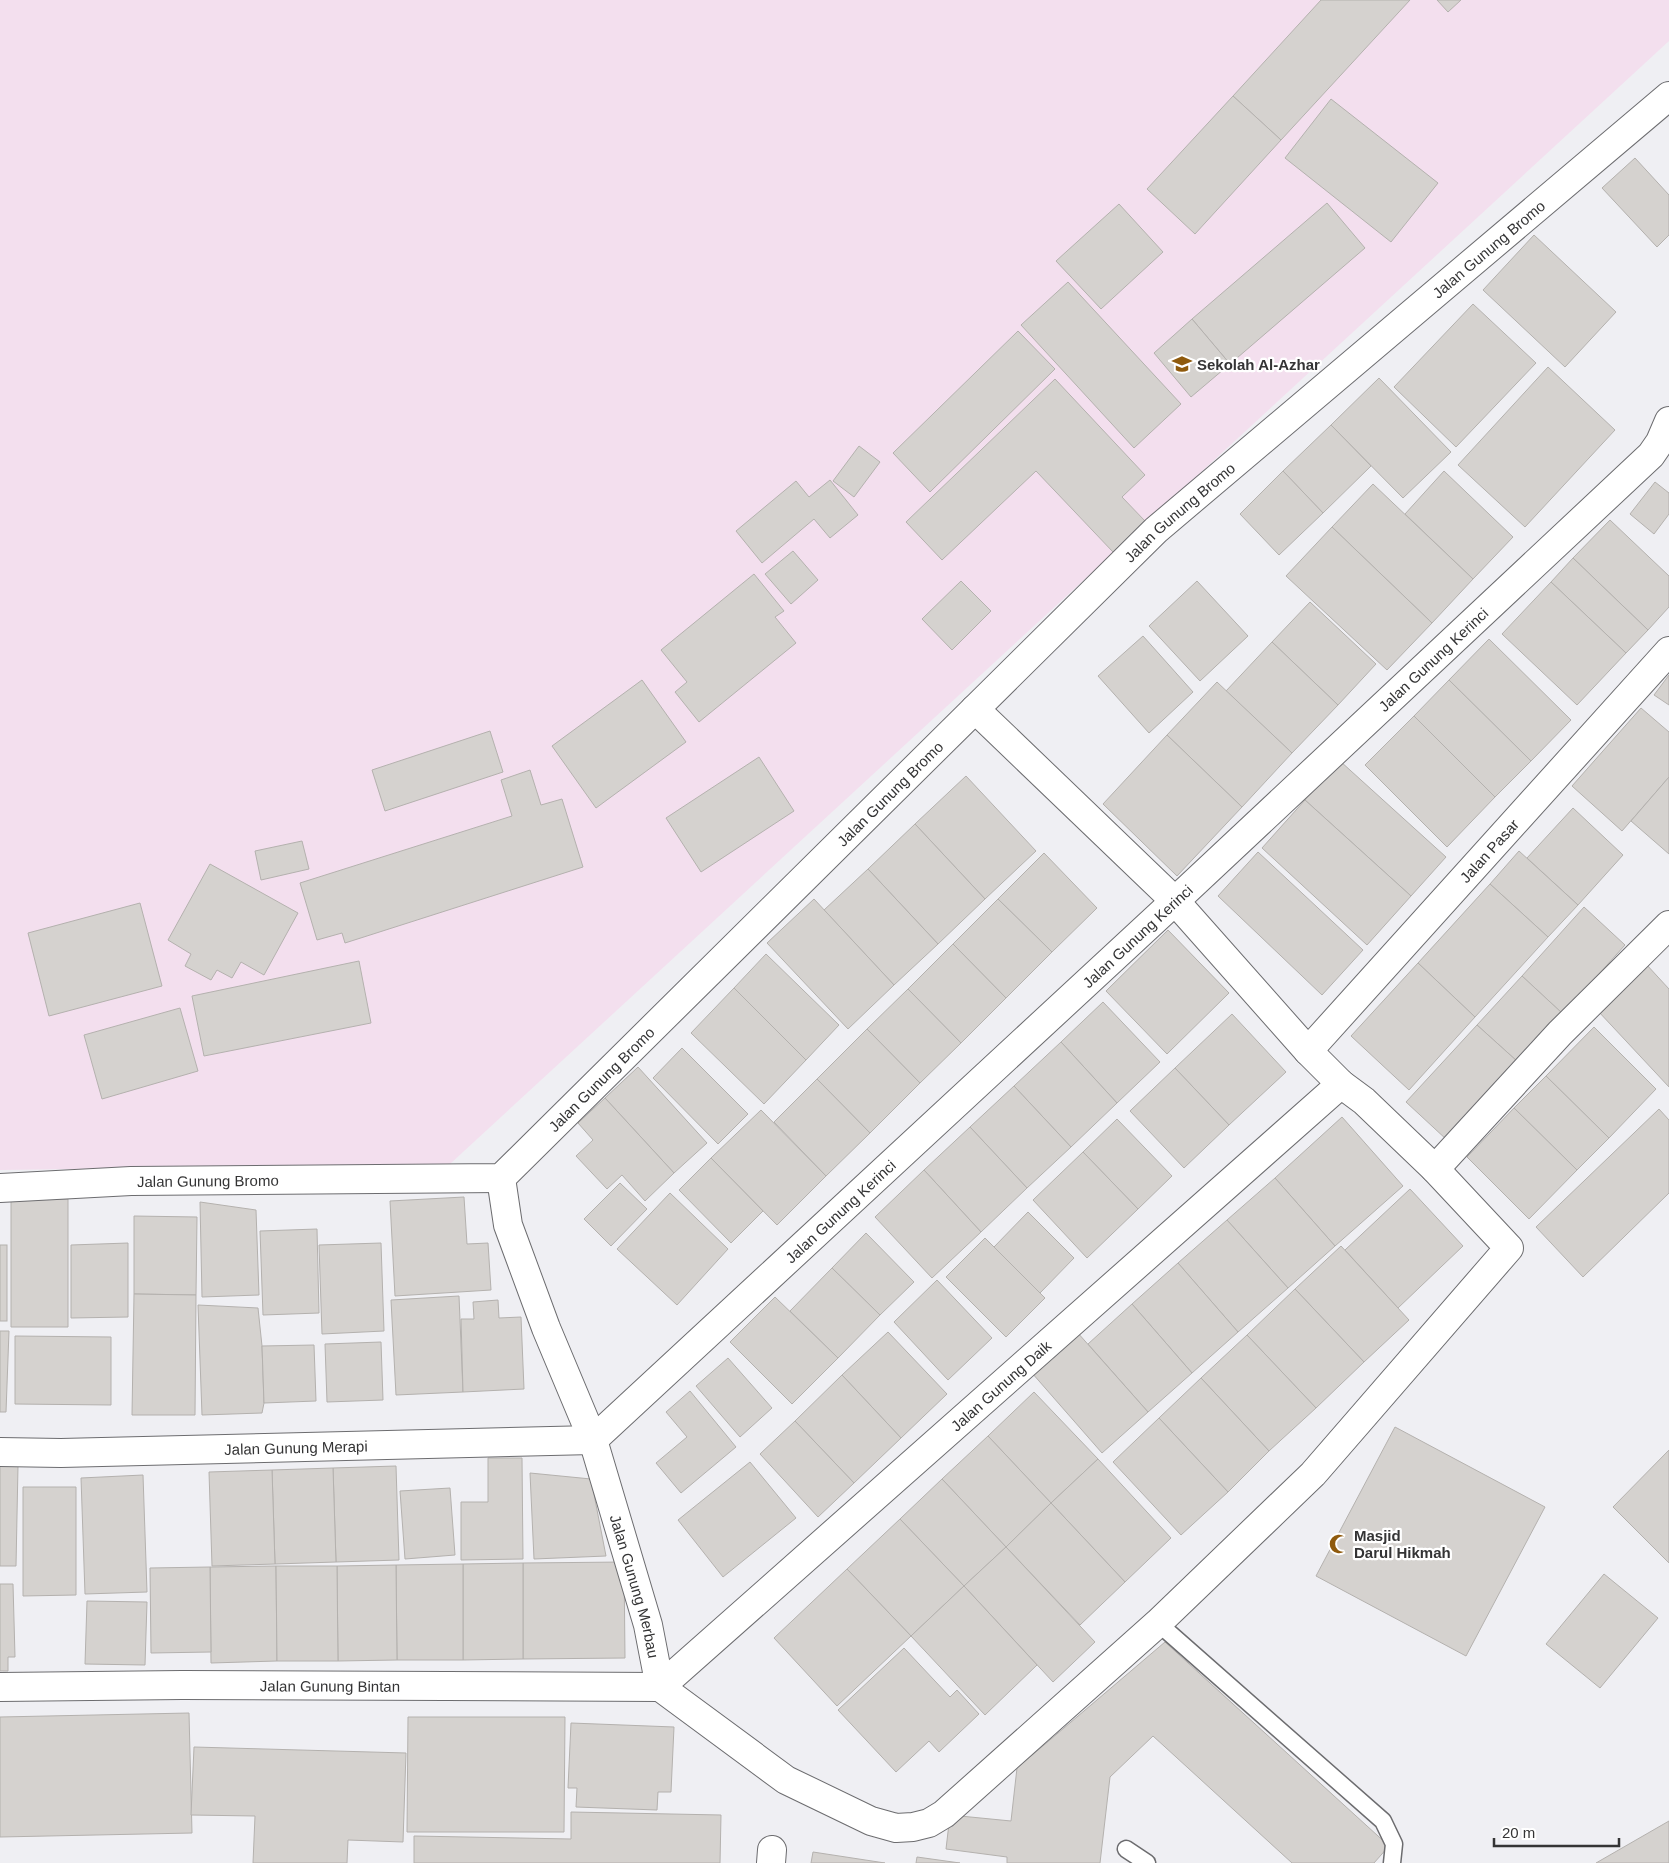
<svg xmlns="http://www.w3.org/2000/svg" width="1669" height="1863" viewBox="0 0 1669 1863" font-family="Helvetica,sans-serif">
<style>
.industrial{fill:#f3dfee}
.building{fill:#d5d2cf;stroke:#b4b1ae}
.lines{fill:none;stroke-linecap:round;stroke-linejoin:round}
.service-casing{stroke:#6c6c6f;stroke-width:19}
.minor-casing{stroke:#6c6c6f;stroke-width:30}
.service{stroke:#fff;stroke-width:16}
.minor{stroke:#fff;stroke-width:28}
.labels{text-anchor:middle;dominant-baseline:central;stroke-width:4.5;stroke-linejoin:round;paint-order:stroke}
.street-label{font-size:15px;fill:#343435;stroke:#fff}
.poi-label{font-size:15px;font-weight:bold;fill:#343435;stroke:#fff;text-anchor:start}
</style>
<rect width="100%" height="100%" fill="#efeff3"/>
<path class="industrial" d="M 0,0 L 1669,0 L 1669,41 L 450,1164 L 0,1170 Z"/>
<g class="building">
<path d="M 1321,0 L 1410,0 L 1281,140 L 1233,96 Z"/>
<path d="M 1437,0 L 1461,0 L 1448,12 Z"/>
<path d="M 1233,96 L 1281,140 L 1195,234 L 1147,189 Z"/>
<path d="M 1331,99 L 1438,183 L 1391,242 L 1285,158 Z"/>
<path d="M 1635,158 L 1669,195 L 1669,235 L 1657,247 L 1602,188 Z"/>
<path d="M 1327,203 L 1365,248 L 1230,364 L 1192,319 Z"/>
<path d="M 1119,204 L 1163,252 L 1101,309 L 1056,261 Z"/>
<path d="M 1534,235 L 1616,312 L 1565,367 L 1483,290 Z"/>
<path d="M 1068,282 L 1181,404 L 1134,448 L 1021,325 Z"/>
<path d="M 1473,304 L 1536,363 L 1456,447 L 1394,387 Z"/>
<path d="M 1192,319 L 1230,364 L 1191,397 L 1154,353 Z"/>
<path d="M 1018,331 L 1055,369 L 930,492 L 893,453 Z"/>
<path d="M 1548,367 L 1615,430 L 1525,527 L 1458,465 Z"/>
<path d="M 1379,378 L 1451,452 L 1403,498 L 1331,425 Z"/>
<path d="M 1055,379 L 1145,475 L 1122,497 L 1145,521 L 1113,552 L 1036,471 L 942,560 L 906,522 Z"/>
<path d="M 1331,425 L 1371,466 L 1323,513 L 1283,471 Z"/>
<path d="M 859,446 L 880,462 L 854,497 L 833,481 Z"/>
<path d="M 1283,471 L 1323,513 L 1279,555 L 1240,514 Z"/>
<path d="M 1444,471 L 1513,537 L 1473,579 L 1405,514 Z"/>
<path d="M 830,480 L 858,515 L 830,538 L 814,519 L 762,563 L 736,531 L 796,481 L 809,497 Z"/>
<path d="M 1655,482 L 1669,493 L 1669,514 L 1654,534 L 1630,514 Z"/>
<path d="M 1373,484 L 1473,579 L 1432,623 L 1332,527 Z"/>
<path d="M 1610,520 L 1669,576 L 1669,607 L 1648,630 L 1573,558 Z"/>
<path d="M 1332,527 L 1432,623 L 1387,670 L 1286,576 Z"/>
<path d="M 793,551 L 818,580 L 791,604 L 765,574 Z"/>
<path d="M 1573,558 L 1648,630 L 1626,653 L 1551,582 Z"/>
<path d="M 754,574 L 784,611 L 775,617 L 796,643 L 699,722 L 675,692 L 687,682 L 661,650 Z"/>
<path d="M 961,581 L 991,611 L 952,650 L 922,619 Z"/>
<path d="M 1197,581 L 1248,636 L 1200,681 L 1149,626 Z"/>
<path d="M 1551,582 L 1626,653 L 1577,705 L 1502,634 Z"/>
<path d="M 1310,602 L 1376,664 L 1338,705 L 1272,642 Z"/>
<path d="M 1143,636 L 1193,692 L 1149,733 L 1098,676 Z"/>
<path d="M 1489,639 L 1571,720 L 1531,761 L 1449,680 Z"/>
<path d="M 1272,642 L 1338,705 L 1292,753 L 1226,691 Z"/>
<path d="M 1669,675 L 1669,705 L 1654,695 Z"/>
<path d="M 642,680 L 686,742 L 596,808 L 552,746 Z"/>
<path d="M 1449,680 L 1531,761 L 1495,797 L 1414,716 Z"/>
<path d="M 1217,682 L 1292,753 L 1242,807 L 1167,735 Z"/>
<path d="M 1641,708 L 1669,732 L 1669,777 L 1622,831 L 1572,786 Z"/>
<path d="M 1414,716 L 1495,797 L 1447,847 L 1365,765 Z"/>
<path d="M 490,731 L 503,772 L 385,811 L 372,770 Z"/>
<path d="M 1167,735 L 1242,807 L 1177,876 L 1103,804 Z"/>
<path d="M 759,757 L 794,811 L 701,872 L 666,818 Z"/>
<path d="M 1340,761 L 1446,857 L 1411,896 L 1305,800 Z"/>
<path d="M 530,770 L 541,805 L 562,799 L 583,867 L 345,943 L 342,933 L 317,940 L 300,883 L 512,816 L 501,780 Z"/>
<path d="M 966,776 L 1036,851 L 985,899 L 915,824 Z"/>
<path d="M 1669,777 L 1669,854 L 1631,821 Z"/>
<path d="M 1305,800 L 1411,896 L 1367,945 L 1262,848 Z"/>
<path d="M 1573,808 L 1623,855 L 1578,905 L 1527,858 Z"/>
<path d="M 915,824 L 985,899 L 938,944 L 868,869 Z"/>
<path d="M 302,841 L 309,869 L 261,880 L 255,851 Z"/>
<path d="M 1519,851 L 1578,905 L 1548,937 L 1490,884 Z"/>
<path d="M 1258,852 L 1363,950 L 1322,995 L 1218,896 Z"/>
<path d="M 1044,853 L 1097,908 L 1052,952 L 998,899 Z"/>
<path d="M 210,864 L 298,913 L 264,975 L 241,962 L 232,978 L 217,970 L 211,980 L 185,966 L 191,954 L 168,940 Z"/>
<path d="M 868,869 L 938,944 L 894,985 L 824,910 Z"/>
<path d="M 1490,884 L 1548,937 L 1475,1017 L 1418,963 Z"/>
<path d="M 814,899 L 894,985 L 848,1029 L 767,943 Z"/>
<path d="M 998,899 L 1052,952 L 1006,998 L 953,944 Z"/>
<path d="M 140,903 L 162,986 L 49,1016 L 28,933 Z"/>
<path d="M 1584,907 L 1625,945 L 1563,1014 L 1522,976 Z"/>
<path d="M 1168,930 L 1229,993 L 1167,1054 L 1106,991 Z"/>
<path d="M 953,944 L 1006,998 L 961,1043 L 908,989 Z"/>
<path d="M 766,954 L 839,1025 L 806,1060 L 734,988 Z"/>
<path d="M 359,961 L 371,1023 L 204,1056 L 192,996 Z"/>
<path d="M 1418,963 L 1475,1017 L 1409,1090 L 1351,1036 Z"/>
<path d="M 1646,964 L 1669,989 L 1669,1087 L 1598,1011 Z"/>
<path d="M 1522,976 L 1563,1014 L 1518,1062 L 1477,1025 Z"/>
<path d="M 734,988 L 806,1060 L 764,1104 L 691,1033 Z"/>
<path d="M 908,989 L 961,1043 L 920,1083 L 867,1029 Z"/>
<path d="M 1103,1002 L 1160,1062 L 1117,1103 L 1061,1042 Z"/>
<path d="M 180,1008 L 198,1071 L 102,1099 L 84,1035 Z"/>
<path d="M 1232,1014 L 1286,1072 L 1229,1125 L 1175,1068 Z"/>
<path d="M 1477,1025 L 1518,1062 L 1447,1140 L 1406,1102 Z"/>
<path d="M 1594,1027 L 1656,1089 L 1609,1138 L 1546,1076 Z"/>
<path d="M 867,1029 L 920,1083 L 870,1133 L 817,1079 Z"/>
<path d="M 1061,1042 L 1117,1103 L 1071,1147 L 1014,1086 Z"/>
<path d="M 682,1048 L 748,1114 L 718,1144 L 653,1078 Z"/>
<path d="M 638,1067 L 707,1143 L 674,1173 L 605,1098 Z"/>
<path d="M 1175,1068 L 1229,1125 L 1184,1168 L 1130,1111 Z"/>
<path d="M 1546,1076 L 1609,1138 L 1577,1170 L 1514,1108 Z"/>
<path d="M 817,1079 L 870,1133 L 826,1176 L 774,1122 Z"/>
<path d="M 1014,1086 L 1071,1147 L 1027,1188 L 970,1127 Z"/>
<path d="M 605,1098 L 674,1173 L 645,1201 L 622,1175 L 607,1189 L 576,1156 L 593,1140 L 578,1123 Z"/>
<path d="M 1514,1108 L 1577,1170 L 1529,1219 L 1467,1157 Z"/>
<path d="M 1659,1109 L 1669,1120 L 1669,1193 L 1583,1277 L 1536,1227 Z"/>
<path d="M 761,1110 L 826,1176 L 777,1225 L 711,1158 Z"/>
<path d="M 1342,1117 L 1403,1186 L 1335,1246 L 1275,1178 Z"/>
<path d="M 1117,1119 L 1172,1176 L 1138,1209 L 1083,1152 Z"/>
<path d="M 970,1127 L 1027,1188 L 981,1232 L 924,1170 Z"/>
<path d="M 1083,1152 L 1138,1209 L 1087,1258 L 1033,1200 Z"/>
<path d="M 711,1158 L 763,1211 L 731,1243 L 679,1190 Z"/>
<path d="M 924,1170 L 981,1232 L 932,1278 L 875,1217 Z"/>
<path d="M 1275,1178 L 1335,1246 L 1288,1288 L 1227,1220 Z"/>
<path d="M 620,1183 L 647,1209 L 611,1246 L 584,1219 Z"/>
<path d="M 1410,1189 L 1463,1246 L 1398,1308 L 1345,1250 Z"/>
<path d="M 670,1193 L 728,1249 L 677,1305 L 617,1249 Z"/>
<path d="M 464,1197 L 467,1244 L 488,1243 L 491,1290 L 395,1296 L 390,1201 Z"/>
<path d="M 68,1199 L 68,1327 L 11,1327 L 11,1200 Z"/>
<path d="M 200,1202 L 256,1210 L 259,1295 L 202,1297 Z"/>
<path d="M 1028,1212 L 1074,1258 L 1040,1293 L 994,1247 Z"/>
<path d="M 134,1216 L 197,1217 L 196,1295 L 134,1294 Z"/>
<path d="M 1227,1220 L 1288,1288 L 1238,1332 L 1178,1263 Z"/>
<path d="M 317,1229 L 319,1313 L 263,1315 L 260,1231 Z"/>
<path d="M 866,1233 L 914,1282 L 880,1315 L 832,1268 Z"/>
<path d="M 985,1238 L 1045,1298 L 1006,1337 L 946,1277 Z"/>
<path d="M 128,1243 L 128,1317 L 71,1318 L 71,1245 Z"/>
<path d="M 381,1243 L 384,1331 L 322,1334 L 319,1245 Z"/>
<rect x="0" y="1245" width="7" height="76"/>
<path d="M 1341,1246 L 1409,1320 L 1364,1362 L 1295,1289 Z"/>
<path d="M 1178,1263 L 1238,1332 L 1192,1373 L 1132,1304 Z"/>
<path d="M 832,1268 L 880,1315 L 838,1358 L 790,1311 Z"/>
<path d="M 937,1280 L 992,1338 L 948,1380 L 894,1322 Z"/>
<path d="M 1295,1289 L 1364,1362 L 1316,1408 L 1247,1335 Z"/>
<path d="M 134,1294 L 196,1295 L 195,1415 L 132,1415 Z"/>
<path d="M 459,1296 L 463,1392 L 396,1395 L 391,1300 Z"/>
<path d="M 775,1297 L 838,1358 L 792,1404 L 730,1342 Z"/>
<path d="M 498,1300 L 499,1318 L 521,1317 L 524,1389 L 463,1392 L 461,1319 L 474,1319 L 473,1302 Z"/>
<path d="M 1132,1304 L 1192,1373 L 1148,1412 L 1088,1344 Z"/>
<path d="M 198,1305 L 258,1308 L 262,1346 L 264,1403 L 262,1413 L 202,1415 Z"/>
<path d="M 0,1331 L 9,1331 L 6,1412 L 0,1412 Z"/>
<path d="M 888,1332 L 947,1394 L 901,1438 L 842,1375 Z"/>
<path d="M 1077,1332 L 1148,1412 L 1102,1453 L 1032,1373 Z"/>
<path d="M 1247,1335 L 1316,1408 L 1269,1451 L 1201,1378 Z"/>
<path d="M 15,1336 L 111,1337 L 111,1405 L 15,1404 Z"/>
<path d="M 381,1342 L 383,1400 L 327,1402 L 325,1344 Z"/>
<path d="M 314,1345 L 316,1401 L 264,1403 L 262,1346 Z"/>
<path d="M 728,1358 L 772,1408 L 740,1437 L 696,1386 Z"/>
<path d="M 842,1375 L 901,1438 L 854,1483 L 795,1421 Z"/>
<path d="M 1201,1378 L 1269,1451 L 1228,1492 L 1159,1418 Z"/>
<path d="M 690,1391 L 736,1447 L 681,1493 L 656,1463 L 687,1437 L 666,1412 Z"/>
<path d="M 1034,1392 L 1098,1459 L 1051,1503 L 988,1436 Z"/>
<path d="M 1159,1418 L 1228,1492 L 1181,1535 L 1113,1462 Z"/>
<path d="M 795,1421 L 854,1483 L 818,1517 L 760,1454 Z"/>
<path d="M 1395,1427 L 1545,1507 L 1466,1656 L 1316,1576 Z"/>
<path d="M 988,1436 L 1051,1503 L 1006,1547 L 942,1479 Z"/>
<path d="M 1669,1450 L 1669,1563 L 1613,1507 Z"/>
<path d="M 488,1458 L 522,1458 L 523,1559 L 461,1560 L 461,1502 L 488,1502 Z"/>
<path d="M 1098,1459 L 1171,1538 L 1125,1582 L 1051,1503 Z"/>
<path d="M 750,1462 L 796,1518 L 723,1577 L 678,1520 Z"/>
<path d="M 0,1466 L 18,1466 L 16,1566 L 0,1566 Z"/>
<path d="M 396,1466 L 399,1560 L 336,1562 L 333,1468 Z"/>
<path d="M 333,1468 L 336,1562 L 275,1564 L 272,1470 Z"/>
<path d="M 272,1470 L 275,1564 L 212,1566 L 209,1472 Z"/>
<path d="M 530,1473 L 591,1479 L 606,1556 L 534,1559 Z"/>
<path d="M 143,1475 L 147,1592 L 85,1594 L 81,1478 Z"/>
<path d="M 942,1479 L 1006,1547 L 964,1586 L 900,1519 Z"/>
<path d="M 23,1487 L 76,1487 L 76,1595 L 23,1596 Z"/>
<path d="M 450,1488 L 455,1555 L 405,1559 L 400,1491 Z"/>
<path d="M 1051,1503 L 1125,1582 L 1080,1625 L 1006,1547 Z"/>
<path d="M 900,1519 L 964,1586 L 911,1636 L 847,1569 Z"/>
<path d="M 1006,1547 L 1095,1642 L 1053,1682 L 964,1586 Z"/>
<path d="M 624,1562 L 625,1658 L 523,1659 L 523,1563 Z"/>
<path d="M 523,1563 L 523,1659 L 463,1660 L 463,1564 Z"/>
<path d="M 463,1564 L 463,1660 L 397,1660 L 396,1565 Z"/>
<path d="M 396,1565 L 397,1660 L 338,1661 L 337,1566 Z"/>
<path d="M 276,1566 L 277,1661 L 211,1663 L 210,1567 Z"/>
<path d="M 276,1566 L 337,1566 L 338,1661 L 277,1661 Z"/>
<path d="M 210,1567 L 211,1652 L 151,1653 L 150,1568 Z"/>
<path d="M 847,1569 L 911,1636 L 837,1706 L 774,1638 Z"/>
<path d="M 1604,1574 L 1658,1618 L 1600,1688 L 1546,1644 Z"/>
<path d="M 0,1584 L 13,1584 L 15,1657 L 8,1657 L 8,1671 L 0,1671 Z"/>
<path d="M 964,1586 L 1037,1665 L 985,1715 L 911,1636 Z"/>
<path d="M 87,1601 L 147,1602 L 145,1665 L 85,1664 Z"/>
<path d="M 1165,1642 L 1389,1846 L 1374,1863 L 1292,1863 L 1153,1736 L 1110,1777 L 1100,1863 L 1007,1863 L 1007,1857 L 946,1849 L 950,1815 L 1011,1821 L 1017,1768 Z"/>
<path d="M 904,1648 L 950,1697 L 957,1690 L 979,1714 L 939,1752 L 929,1741 L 896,1772 L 838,1710 Z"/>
<path d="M 189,1713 L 192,1833 L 0,1837 L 0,1717 Z"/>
<path d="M 408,1717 L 565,1717 L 564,1832 L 407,1832 Z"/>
<path d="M 571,1723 L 674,1727 L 671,1792 L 658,1792 L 657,1810 L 576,1807 L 577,1788 L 568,1788 Z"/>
<path d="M 194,1747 L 406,1753 L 403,1842 L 348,1840 L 347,1863 L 253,1863 L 255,1816 L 191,1815 Z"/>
<path d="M 571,1812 L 721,1815 L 720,1863 L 414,1863 L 414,1836 L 571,1839 Z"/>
<path d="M 1669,1821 L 1669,1863 L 1596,1863 Z"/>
<path d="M 813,1852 L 885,1863 L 811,1863 Z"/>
<path d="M 917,1857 L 960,1863 L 916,1863 Z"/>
</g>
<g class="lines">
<defs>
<g id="service">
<path d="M 1158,1623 L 1383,1821 L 1394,1844 L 1392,1863"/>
<path d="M 1126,1849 L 1147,1863"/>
</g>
<g id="minor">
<path id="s1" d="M 1308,1051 L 1669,651"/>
<path d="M 1435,1169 L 1560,1033 L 1669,925"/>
<path id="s2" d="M 501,1178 L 508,1225 L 546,1328 L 593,1440 L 648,1625 L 660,1687 L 786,1780 L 871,1821 L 896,1828 L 913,1827 L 929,1823 L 944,1814 L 1158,1623 L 1313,1474 L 1509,1248 L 1435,1169 L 1364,1101 L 1341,1084 L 1308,1051 L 1175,901 L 975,709"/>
<path id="s3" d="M 0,1188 L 131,1181 L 501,1178 L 1156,530 L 1669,96"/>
<path id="s4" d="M 0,1452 L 61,1453 L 593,1440 L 1175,901 L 1651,455 L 1660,442 L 1669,421"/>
<path id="s5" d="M 0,1687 L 182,1685 L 660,1687 L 1341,1084"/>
<path d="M 771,1863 L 772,1850"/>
</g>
</defs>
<use href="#service" class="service-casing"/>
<use href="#minor" class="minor-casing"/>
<use href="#service" class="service"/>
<use href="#minor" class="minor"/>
</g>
<defs>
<symbol id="school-bare" viewBox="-9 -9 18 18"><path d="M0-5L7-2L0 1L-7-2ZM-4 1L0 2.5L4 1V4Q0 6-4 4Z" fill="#8f5a0d" stroke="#fff" stroke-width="2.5" paint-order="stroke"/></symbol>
<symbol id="mosque-bare" viewBox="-9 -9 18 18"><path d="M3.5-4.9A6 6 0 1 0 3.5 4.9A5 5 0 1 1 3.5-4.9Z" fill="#8f5a0d" stroke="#fff" stroke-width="2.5" paint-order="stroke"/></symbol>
</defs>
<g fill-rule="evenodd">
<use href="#school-bare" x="1168" y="350" width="28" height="28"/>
<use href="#mosque-bare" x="1325" y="1530" width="28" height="28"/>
</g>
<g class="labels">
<g class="street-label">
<text stroke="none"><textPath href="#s3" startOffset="1858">Jalan Gunung Bromo</textPath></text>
<text stroke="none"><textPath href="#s3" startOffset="1452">Jalan Gunung Bromo</textPath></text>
<text stroke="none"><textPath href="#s4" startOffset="1740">Jalan Gunung Kerinci</textPath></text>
<text stroke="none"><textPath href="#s3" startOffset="1048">Jalan Gunung Bromo</textPath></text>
<text stroke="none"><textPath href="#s1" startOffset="270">Jalan Pasar</textPath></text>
<text stroke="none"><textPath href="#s4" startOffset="1335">Jalan Gunung Kerinci</textPath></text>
<text stroke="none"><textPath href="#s3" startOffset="642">Jalan Gunung Bromo</textPath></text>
<text stroke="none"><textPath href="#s3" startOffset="208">Jalan Gunung Bromo</textPath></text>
<text stroke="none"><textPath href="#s4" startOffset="930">Jalan Gunung Kerinci</textPath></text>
<text stroke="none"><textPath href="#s5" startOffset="1115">Jalan Gunung Daik</textPath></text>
<text stroke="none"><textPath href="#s4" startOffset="296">Jalan Gunung Merapi</textPath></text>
<text stroke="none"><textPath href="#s2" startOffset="431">Jalan Gunung Merbau</textPath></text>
<text stroke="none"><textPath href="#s5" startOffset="330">Jalan Gunung Bintan</textPath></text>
</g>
<g class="poi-label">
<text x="1197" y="364">Sekolah Al-Azhar</text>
<text x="1354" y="1535">Masjid<tspan x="1354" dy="17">Darul Hikmah</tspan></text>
</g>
</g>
<path d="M1494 1838v8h125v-8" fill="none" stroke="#343435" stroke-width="2.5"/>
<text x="1502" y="1838" font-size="15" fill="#343435" stroke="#ffffff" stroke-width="4" paint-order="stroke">20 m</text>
</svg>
